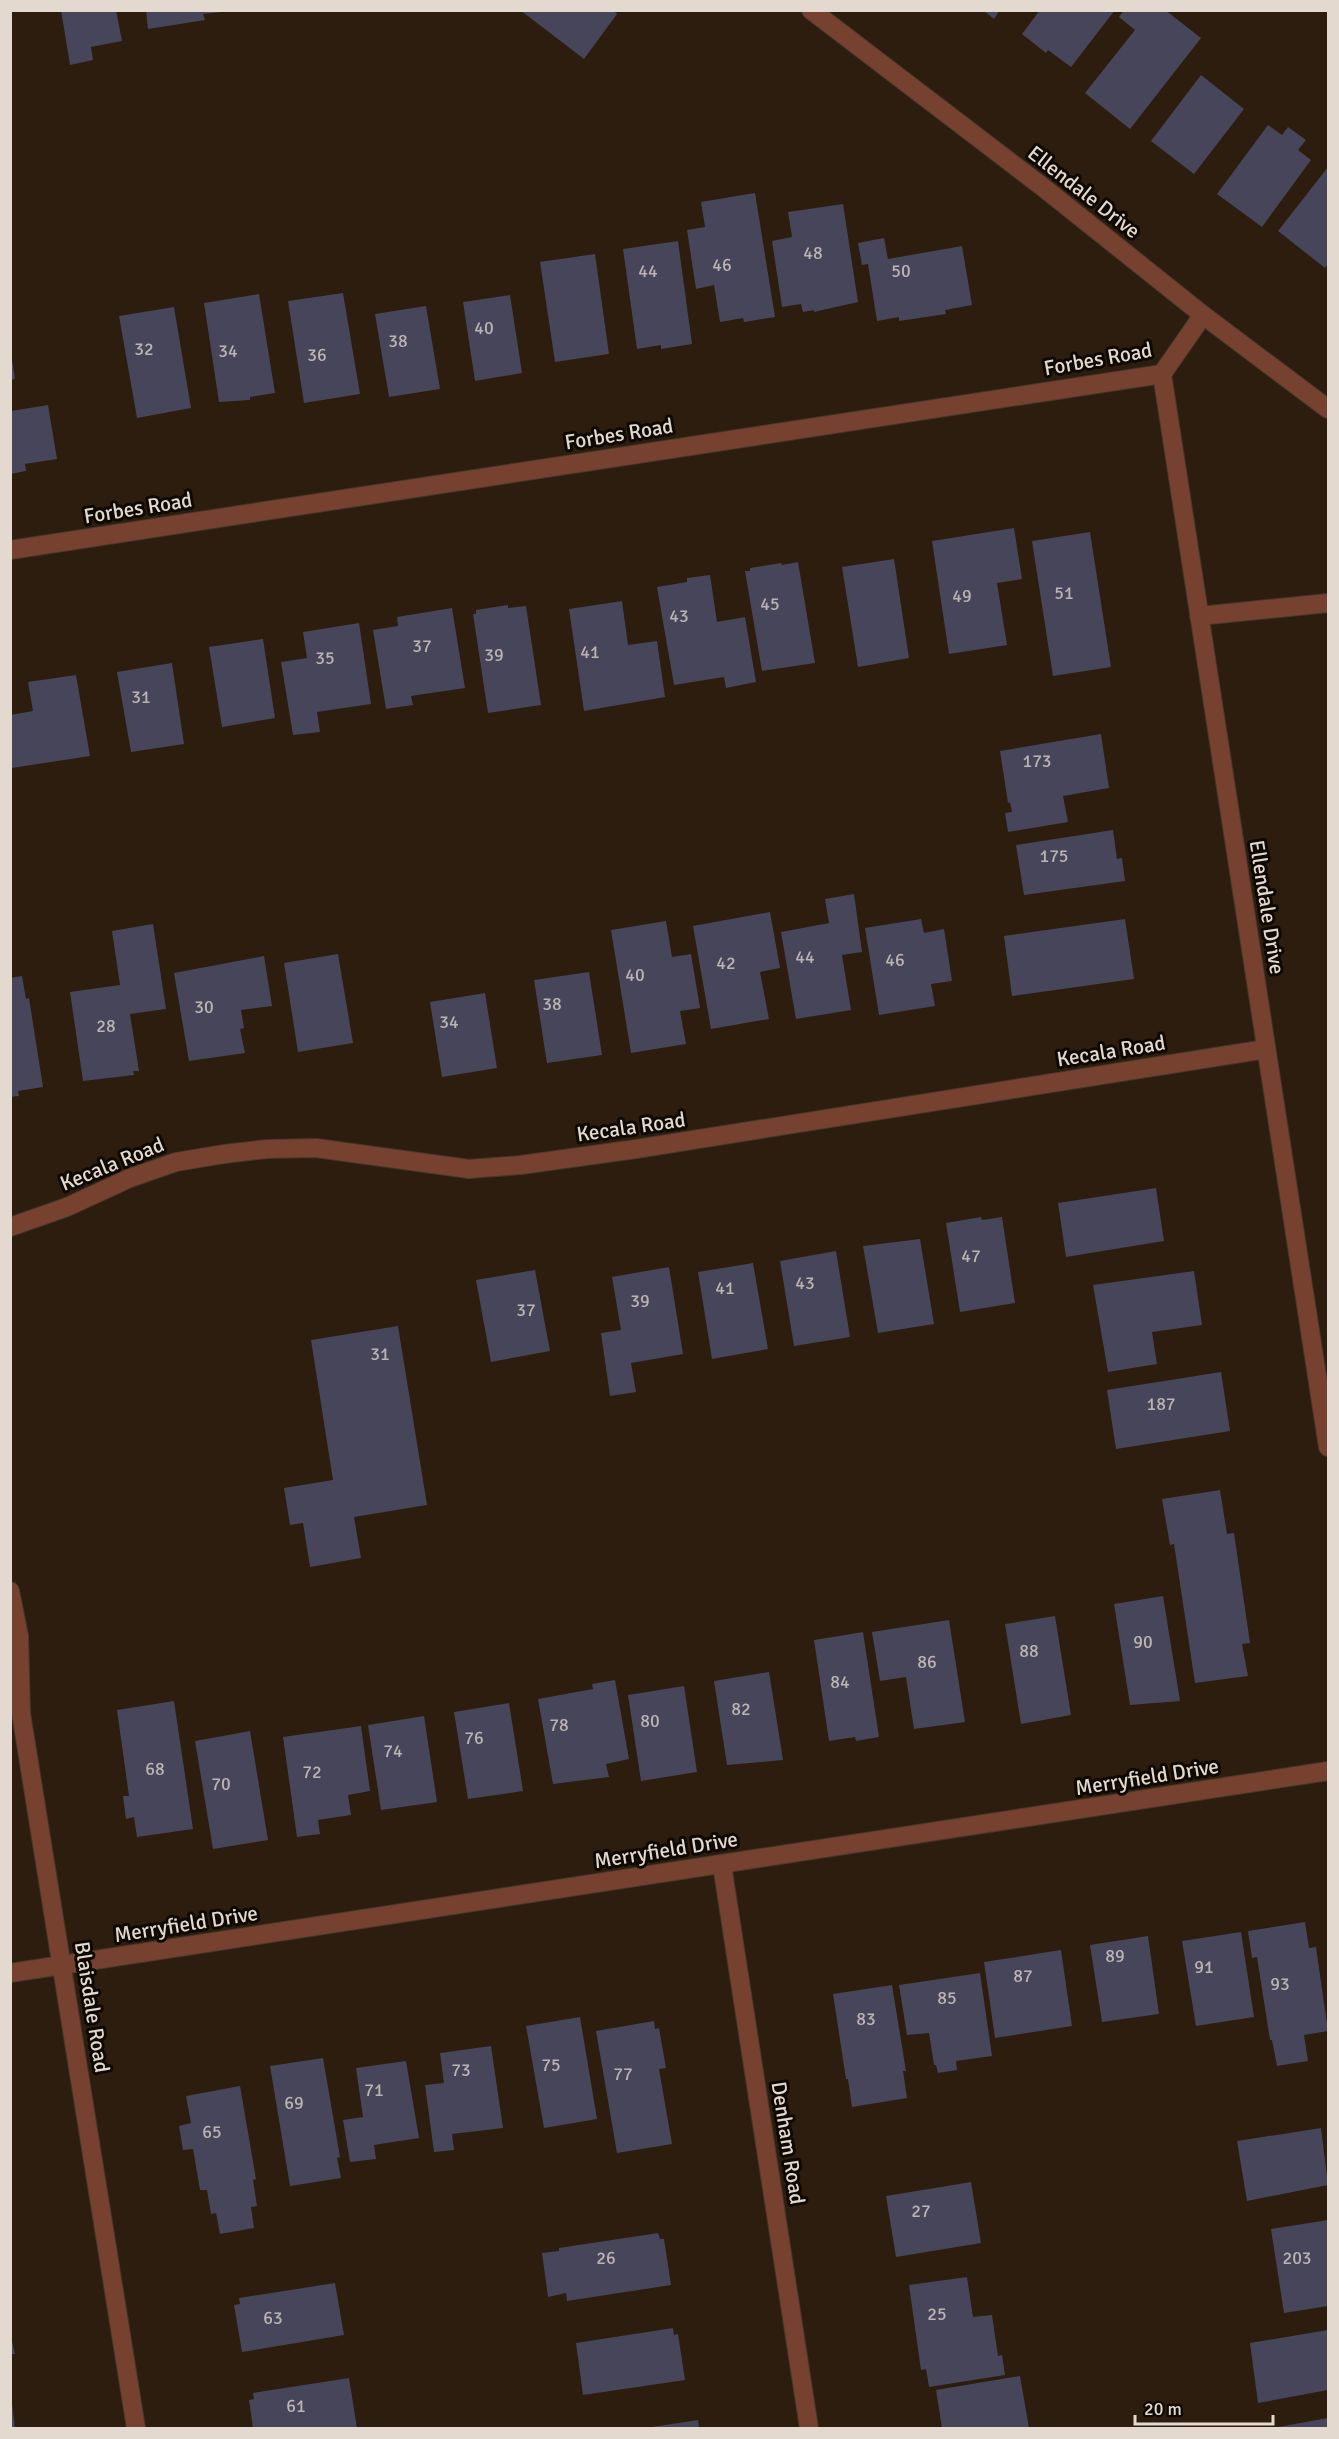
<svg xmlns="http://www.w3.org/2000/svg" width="1339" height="2439" viewBox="0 0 1339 2439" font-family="Signika,sans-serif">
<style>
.building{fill:#46455a}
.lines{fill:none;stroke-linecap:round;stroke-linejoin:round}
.minor-casing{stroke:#463729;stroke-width:20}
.minor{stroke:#774130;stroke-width:18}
.labels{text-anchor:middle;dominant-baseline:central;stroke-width:6;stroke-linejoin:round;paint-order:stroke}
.number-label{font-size:18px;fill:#bcb4b2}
.street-label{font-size:21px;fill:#e4d9cf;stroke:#0f0904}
</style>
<rect width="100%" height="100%" fill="#2c1d0e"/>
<g class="building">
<path d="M 61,10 L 116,10 L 122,41 L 91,47 L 93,60 L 70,65 Z"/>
<path d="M 146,10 L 222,10 L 222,12 L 203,14 L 205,20 L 148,29 Z"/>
<path d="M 520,10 L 613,10 L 617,14 L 584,59 Z"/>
<path d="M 983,10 L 1000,10 L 994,19 Z"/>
<path d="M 1040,10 L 1115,10 L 1071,67 L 1048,50 L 1046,53 L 1022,34 Z"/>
<path d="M 1124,10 L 1165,10 L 1201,38 L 1130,129 L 1085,93 L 1135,30 L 1119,17 Z"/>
<path d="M 1201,75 L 1244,109 L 1194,174 L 1151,141 Z"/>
<path d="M 1268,125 L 1282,135 L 1288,127 L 1306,140 L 1298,150 L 1311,160 L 1262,227 L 1217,194 Z"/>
<path d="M 1328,167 L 1328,264 L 1325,268 L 1278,231 Z"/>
<path d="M 755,193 L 775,317 L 744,322 L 743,318 L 720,322 L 714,285 L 696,289 L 687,230 L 705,227 L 701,202 Z"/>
<path d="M 843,204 L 858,302 L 814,312 L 814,310 L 803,312 L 801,304 L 782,307 L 772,241 L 792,237 L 788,212 Z"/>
<path d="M 884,238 L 888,259 L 962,246 L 972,305 L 945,310 L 946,314 L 899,321 L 899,317 L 877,321 L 868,264 L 862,265 L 858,243 Z"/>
<path d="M 678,241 L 692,344 L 661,349 L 661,345 L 637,349 L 623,249 Z"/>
<path d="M 595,254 L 609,354 L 555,362 L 540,262 Z"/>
<path d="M 343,293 L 360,394 L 304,403 L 288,301 Z"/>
<path d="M 259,294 L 275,393 L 250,397 L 250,400 L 219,402 L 204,303 Z"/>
<path d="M 510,295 L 522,373 L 475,381 L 463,302 Z"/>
<path d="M 426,306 L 440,389 L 389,397 L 375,314 Z"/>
<path d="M 174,307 L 191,408 L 137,418 L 119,316 Z"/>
<path d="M 12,359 L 15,379 L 10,380 L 10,360 Z"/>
<path d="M 48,405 L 57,459 L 25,464 L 26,471 L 10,474 L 11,411 Z"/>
<path d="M 1014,528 L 1022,579 L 997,583 L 1007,645 L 949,654 L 932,541 Z"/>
<path d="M 1090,532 L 1111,667 L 1053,676 L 1032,541 Z"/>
<path d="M 894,559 L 909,658 L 858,667 L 842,567 Z"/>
<path d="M 798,562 L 815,663 L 762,671 L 745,571 L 750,571 L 750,568 L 781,563 L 782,565 Z"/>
<path d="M 710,575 L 717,622 L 745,617 L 756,682 L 726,688 L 724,677 L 674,685 L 657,587 L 687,582 L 687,578 Z"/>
<path d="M 622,601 L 628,645 L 657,641 L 665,697 L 584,711 L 569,609 Z"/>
<path d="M 508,605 L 508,608 L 526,606 L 541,705 L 488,713 L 473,614 L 476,614 L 476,610 Z"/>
<path d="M 452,608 L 465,688 L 411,696 L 413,705 L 386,709 L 373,630 L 398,626 L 397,617 Z"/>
<path d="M 359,623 L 371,704 L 317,712 L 320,732 L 293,735 L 281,662 L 307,658 L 303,632 Z"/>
<path d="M 263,639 L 275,718 L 222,727 L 209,647 Z"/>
<path d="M 172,663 L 184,744 L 131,752 L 117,672 Z"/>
<path d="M 76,675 L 90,756 L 12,768 L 10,715 L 33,711 L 28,682 Z"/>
<path d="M 1101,734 L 1109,788 L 1063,796 L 1068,822 L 1008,832 L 1005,813 L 1012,812 L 1010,802 L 1008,803 L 1000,751 Z"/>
<path d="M 1113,830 L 1117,859 L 1122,858 L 1125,881 L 1024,895 L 1016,845 Z"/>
<path d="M 854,894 L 862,952 L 842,955 L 851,1010 L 796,1019 L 781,932 L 829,923 L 825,899 Z"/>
<path d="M 770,912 L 780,968 L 760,972 L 769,1019 L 711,1029 L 693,926 Z"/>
<path d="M 921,919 L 924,933 L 944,929 L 952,981 L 931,984 L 935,1006 L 879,1015 L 865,928 Z"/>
<path d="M 1125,919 L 1134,979 L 1012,996 L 1004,936 Z"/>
<path d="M 666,921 L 672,957 L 691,954 L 700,1008 L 680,1011 L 686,1044 L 631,1053 L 611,930 Z"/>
<path d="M 153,924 L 166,1009 L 130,1014 L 139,1071 L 133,1071 L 134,1075 L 83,1081 L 70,992 L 120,985 L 112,931 Z"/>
<path d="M 338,954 L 353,1043 L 298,1052 L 284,963 Z"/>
<path d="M 264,956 L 272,1006 L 241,1010 L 244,1028 L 240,1029 L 245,1053 L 189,1061 L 174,973 Z"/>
<path d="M 589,972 L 602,1055 L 547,1063 L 534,980 Z"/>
<path d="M 22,976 L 26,999 L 29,998 L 43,1087 L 18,1091 L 19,1096 L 10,1097 L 10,978 Z"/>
<path d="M 485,993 L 497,1068 L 442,1077 L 430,1002 Z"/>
<path d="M 1156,1188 L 1164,1241 L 1066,1257 L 1058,1203 Z"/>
<path d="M 981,1217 L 982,1220 L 1002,1217 L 1015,1303 L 960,1312 L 946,1223 Z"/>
<path d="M 920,1239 L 934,1324 L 878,1333 L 863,1246 Z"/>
<path d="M 836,1251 L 850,1337 L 794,1346 L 780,1261 Z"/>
<path d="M 753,1263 L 768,1349 L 712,1359 L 698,1272 Z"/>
<path d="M 669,1267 L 683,1354 L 631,1363 L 636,1392 L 610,1396 L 601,1333 L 621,1330 L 612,1277 Z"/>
<path d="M 535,1270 L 550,1351 L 491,1362 L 476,1280 Z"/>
<path d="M 1194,1271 L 1202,1325 L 1152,1332 L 1157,1364 L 1108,1372 L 1093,1285 Z"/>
<path d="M 398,1326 L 427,1505 L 354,1517 L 361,1558 L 310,1567 L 303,1523 L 290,1525 L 284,1488 L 333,1480 L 311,1340 Z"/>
<path d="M 1221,1372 L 1230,1431 L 1116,1449 L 1107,1390 Z"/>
<path d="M 1220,1490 L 1227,1534 L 1234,1533 L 1250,1643 L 1242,1644 L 1248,1676 L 1195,1683 L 1174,1544 L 1170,1545 L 1162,1499 Z"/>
<path d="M 1163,1596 L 1180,1701 L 1130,1705 L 1114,1604 Z"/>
<path d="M 1055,1616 L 1071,1715 L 1021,1724 L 1005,1624 Z"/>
<path d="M 949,1620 L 965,1722 L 914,1729 L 906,1677 L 880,1681 L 872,1632 Z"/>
<path d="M 863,1632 L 879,1737 L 856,1741 L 855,1737 L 829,1741 L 814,1640 Z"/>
<path d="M 769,1672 L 783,1760 L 727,1765 L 714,1681 Z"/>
<path d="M 615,1680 L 629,1759 L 606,1764 L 609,1777 L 553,1784 L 538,1699 L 593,1689 L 592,1684 Z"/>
<path d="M 684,1686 L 697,1772 L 641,1781 L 628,1695 Z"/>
<path d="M 174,1701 L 193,1829 L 137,1837 L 134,1817 L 126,1819 L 123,1796 L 129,1796 L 117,1710 Z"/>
<path d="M 509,1703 L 523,1791 L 468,1799 L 454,1712 Z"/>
<path d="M 424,1716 L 437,1802 L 381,1810 L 368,1725 Z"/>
<path d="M 361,1726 L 370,1791 L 348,1795 L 351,1815 L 318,1820 L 320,1834 L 297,1837 L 283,1737 Z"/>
<path d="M 250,1731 L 268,1840 L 213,1849 L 195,1741 Z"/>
<path d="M 1305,1922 L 1309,1948 L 1316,1947 L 1328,2031 L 1304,2035 L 1308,2061 L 1277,2066 L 1272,2040 L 1270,2040 L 1257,1957 L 1252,1958 L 1248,1931 Z"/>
<path d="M 1241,1932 L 1254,2017 L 1196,2026 L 1182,1941 Z"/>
<path d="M 1148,1936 L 1159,2014 L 1102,2022 L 1090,1945 Z"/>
<path d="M 1061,1950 L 1072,2026 L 995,2038 L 984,1962 Z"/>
<path d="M 980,1973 L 992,2056 L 956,2061 L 957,2070 L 938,2073 L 936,2065 L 934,2065 L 929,2033 L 907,2035 L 899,1985 Z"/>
<path d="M 892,1985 L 906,2071 L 903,2071 L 907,2098 L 852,2107 L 848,2079 L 846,2079 L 833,1994 Z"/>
<path d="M 580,2017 L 597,2119 L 544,2128 L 526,2026 Z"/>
<path d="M 654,2021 L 655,2029 L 659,2028 L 666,2068 L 659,2069 L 672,2144 L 617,2153 L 596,2031 Z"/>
<path d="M 491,2046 L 503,2128 L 452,2134 L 454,2150 L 434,2152 L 425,2085 L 444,2083 L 440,2053 Z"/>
<path d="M 323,2058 L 340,2157 L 337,2158 L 341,2178 L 290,2186 L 270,2066 Z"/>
<path d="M 406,2061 L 419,2138 L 374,2145 L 376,2159 L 350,2162 L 343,2120 L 363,2117 L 356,2068 Z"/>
<path d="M 240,2086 L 256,2179 L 253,2180 L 257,2206 L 251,2207 L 254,2228 L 220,2234 L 216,2213 L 211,2214 L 207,2190 L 200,2190 L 193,2149 L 183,2150 L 179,2126 L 191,2123 L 186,2096 Z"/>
<path d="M 1321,2128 L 1328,2185 L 1247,2201 L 1237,2141 Z"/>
<path d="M 971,2182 L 981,2243 L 896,2257 L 886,2196 Z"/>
<path d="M 1328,2220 L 1328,2306 L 1284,2313 L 1271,2229 Z"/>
<path d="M 658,2233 L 660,2239 L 664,2239 L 671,2285 L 567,2301 L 566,2293 L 548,2297 L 542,2253 L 559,2251 L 559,2248 Z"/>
<path d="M 967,2277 L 973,2317 L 992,2315 L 998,2356 L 1002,2355 L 1005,2375 L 929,2387 L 926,2369 L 921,2370 L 909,2285 Z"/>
<path d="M 335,2283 L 344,2335 L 242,2352 L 234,2305 L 240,2304 L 239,2298 Z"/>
<path d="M 673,2328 L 674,2335 L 678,2334 L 685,2380 L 583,2395 L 576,2343 Z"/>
<path d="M 1328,2330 L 1328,2390 L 1258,2403 L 1250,2343 Z"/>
<path d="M 10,2333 L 15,2354 L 10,2354 Z"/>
<path d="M 1020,2376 L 1029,2428 L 942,2428 L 936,2390 Z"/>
<path d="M 349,2378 L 357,2428 L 253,2428 L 249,2400 L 254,2399 L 253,2393 Z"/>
<path d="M 10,2403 L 12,2403 L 15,2428 L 10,2428 Z"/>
<path d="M 1328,2418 L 1328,2428 L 1278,2428 L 1278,2427 Z"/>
<path d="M 698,2420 L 699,2428 L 652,2428 L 652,2427 Z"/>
</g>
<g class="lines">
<defs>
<g id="minor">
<path d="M 811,10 L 1044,188 L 1203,315 L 1328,409"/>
<path d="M 1162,374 L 1328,1447"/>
<path d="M 10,550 L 1162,374 L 1203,315"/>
<path d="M 1199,616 L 1328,603"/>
<path d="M 10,1227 L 67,1207 L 130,1178 L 176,1162 L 224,1154 L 267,1149 L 316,1148 L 469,1169 L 521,1165 L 636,1149 L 1266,1049"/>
<path d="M 10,1591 L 19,1636 L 21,1713 L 136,2428"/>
<path d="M 722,1865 L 809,2428"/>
<path d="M 10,1973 L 1328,1771"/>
</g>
</defs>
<use href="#minor" class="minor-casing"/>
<use href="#minor" class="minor"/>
</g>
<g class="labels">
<g class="number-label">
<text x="813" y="253">48</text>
<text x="722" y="265">46</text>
<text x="648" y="271">44</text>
<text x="901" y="271">50</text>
<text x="484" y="328">40</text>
<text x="398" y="341">38</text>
<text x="144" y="349">32</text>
<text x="228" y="351">34</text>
<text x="317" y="355">36</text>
<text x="1064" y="593">51</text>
<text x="962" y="596">49</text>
<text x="770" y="604">45</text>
<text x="679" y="616">43</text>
<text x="422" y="646">37</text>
<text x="590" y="652">41</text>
<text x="494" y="655">39</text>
<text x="325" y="658">35</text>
<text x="141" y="697">31</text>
<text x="1037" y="761">173</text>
<text x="1054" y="856">175</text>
<text x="805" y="957">44</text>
<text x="895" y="960">46</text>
<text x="726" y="963">42</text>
<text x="635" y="975">40</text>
<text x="552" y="1004">38</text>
<text x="204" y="1007">30</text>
<text x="449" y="1022">34</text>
<text x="106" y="1026">28</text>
<text x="971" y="1256">47</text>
<text x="805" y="1283">43</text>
<text x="725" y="1288">41</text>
<text x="640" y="1301">39</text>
<text x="526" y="1310">37</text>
<text x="380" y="1354">31</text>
<text x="1161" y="1404">187</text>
<text x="1143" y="1642">90</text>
<text x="1029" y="1651">88</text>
<text x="927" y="1662">86</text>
<text x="840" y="1682">84</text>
<text x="741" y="1709">82</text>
<text x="650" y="1721">80</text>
<text x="559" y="1725">78</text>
<text x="474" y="1738">76</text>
<text x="393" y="1751">74</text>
<text x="155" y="1769">68</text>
<text x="312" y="1772">72</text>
<text x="221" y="1784">70</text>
<text x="1115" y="1956">89</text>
<text x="1204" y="1967">91</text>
<text x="1023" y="1976">87</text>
<text x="1280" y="1984">93</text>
<text x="947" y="1998">85</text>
<text x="866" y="2019">83</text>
<text x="551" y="2065">75</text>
<text x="461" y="2070">73</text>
<text x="623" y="2074">77</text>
<text x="374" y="2090">71</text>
<text x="294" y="2103">69</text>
<text x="212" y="2132">65</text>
<text x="921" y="2211">27</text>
<text x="606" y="2258">26</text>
<text x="1297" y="2258">203</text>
<text x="937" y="2314">25</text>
<text x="273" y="2318">63</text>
<text x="296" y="2406">61</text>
</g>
<g class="street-label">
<text transform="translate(1084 192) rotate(38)">Ellendale Drive</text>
<text transform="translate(1098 359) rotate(-10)">Forbes Road</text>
<text transform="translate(619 434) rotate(-9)">Forbes Road</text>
<text transform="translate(138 508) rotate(-9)">Forbes Road</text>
<text transform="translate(1267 907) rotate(81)">Ellendale Drive</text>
<text transform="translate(1111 1051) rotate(-9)">Kecala Road</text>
<text transform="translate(631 1127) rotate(-8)">Kecala Road</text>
<text transform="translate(112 1164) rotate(-22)">Kecala Road</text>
<text transform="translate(1147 1777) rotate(-9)">Merryfield Drive</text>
<text transform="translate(666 1850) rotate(-9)">Merryfield Drive</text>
<text transform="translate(186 1924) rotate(-9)">Merryfield Drive</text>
<text transform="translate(92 2007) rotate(81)">Blaisdale Road</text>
<text transform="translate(788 2143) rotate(81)">Denham Road</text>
</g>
</g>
<rect width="1339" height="2439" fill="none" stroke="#e4d9cf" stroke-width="24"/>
<path d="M1135 2415v9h138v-9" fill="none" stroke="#e4d9cf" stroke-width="3"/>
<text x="1144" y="2415" font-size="18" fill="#e4d9cf" stroke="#0f0904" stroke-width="4.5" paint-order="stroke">20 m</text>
</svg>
